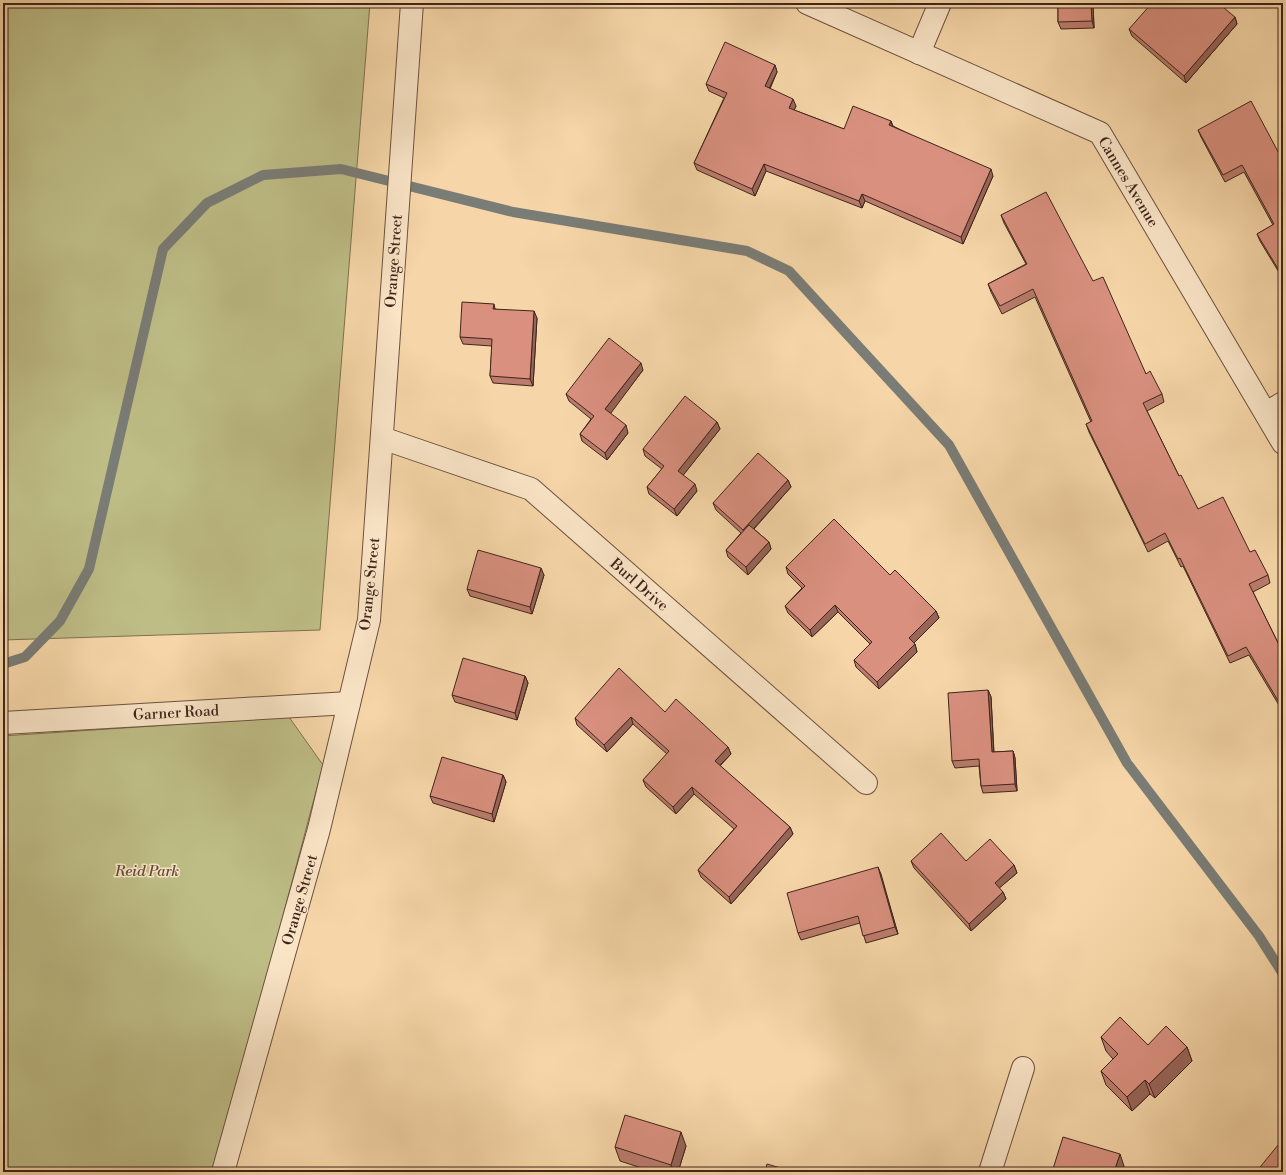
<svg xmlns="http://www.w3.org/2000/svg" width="1286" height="1175" viewBox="0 0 1286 1175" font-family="'Libre Bodoni',serif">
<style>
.green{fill:#bebd86;stroke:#7e7150}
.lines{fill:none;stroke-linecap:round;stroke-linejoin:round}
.stream{stroke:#7a7c76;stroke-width:10}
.minor-casing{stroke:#6d513e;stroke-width:24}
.minor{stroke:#f9e4c6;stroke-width:22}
.wall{fill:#bb7c6d;stroke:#3f251b}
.shaded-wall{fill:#986559;stroke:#3f251b}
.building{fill:#d9907f;stroke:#3f251b}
.labels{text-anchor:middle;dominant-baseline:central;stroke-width:3;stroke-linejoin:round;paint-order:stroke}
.street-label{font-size:15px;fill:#3f251b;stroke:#f9e4c6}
.park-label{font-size:15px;font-style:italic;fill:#5f4b36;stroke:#f9e4c6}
</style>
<rect width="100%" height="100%" fill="#f6d6a8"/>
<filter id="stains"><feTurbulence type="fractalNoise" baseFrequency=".005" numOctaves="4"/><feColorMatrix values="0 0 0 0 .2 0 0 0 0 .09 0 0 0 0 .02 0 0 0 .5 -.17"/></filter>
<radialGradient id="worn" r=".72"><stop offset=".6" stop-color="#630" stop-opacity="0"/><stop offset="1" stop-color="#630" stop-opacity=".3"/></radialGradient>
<g class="green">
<path d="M 3,3 L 370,3 L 320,630 L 3,640 Z"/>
<path d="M 289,717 L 323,765 L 215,1172 L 3,1172 L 3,736 Z"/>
</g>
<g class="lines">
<path class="stream" d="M 3,664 L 25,657 L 60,621 L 89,569 L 163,249 L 207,203 L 263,175 L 341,169 L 513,212 L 747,251 L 789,271 L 949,445 L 1127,763 L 1259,936 L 1283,974"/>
<defs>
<g id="minor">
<path d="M 807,3 L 1100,133 L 1283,443"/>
<path d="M 919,53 L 940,3"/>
<path d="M 1266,413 L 1283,403"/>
<path d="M 382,438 L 531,489 L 866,783"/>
<path d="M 3,723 L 349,703"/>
<path d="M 223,1172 L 319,829 L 369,620 L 412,3"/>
<path d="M 990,1172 L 1023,1068"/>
</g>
</defs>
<use href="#minor" class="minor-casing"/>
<use href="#minor" class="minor"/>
</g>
<g class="wall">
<path d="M 1058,3 L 1093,3 L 1094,28 L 1061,29 L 1058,22 Z"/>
<path d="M 1182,7 L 1235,17 L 1237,24 L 1186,83 L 1132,36 L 1129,29 Z"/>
<path d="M 775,65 L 777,72 L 770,89 L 796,106 L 794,110 L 844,129 L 891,121 L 893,126 L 993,176 L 963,244 L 865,201 L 862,208 L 766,171 L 755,196 L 697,170 L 694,163 L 724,98 L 709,91 L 706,84 Z"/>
<path d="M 1198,130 L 1283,161 L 1283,279 L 1260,241 L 1257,234 L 1273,225 L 1244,172 L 1225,182 L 1201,137 Z"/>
<path d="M 1001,215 L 1093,281 L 1146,374 L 1162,394 L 1164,402 L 1147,411 L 1179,476 L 1198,509 L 1250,552 L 1268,575 L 1270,583 L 1253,592 L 1282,651 L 1283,650 L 1283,712 L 1249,655 L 1230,663 L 1183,566 L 1181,567 L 1168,541 L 1148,552 L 1089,432 L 1086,424 L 1091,422 L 1035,297 L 1002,314 L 991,292 L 988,284 L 1026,264 L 1004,223 Z"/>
<path d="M 494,304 L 495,309 L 537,318 L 533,386 L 493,383 L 490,376 L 492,346 L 463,344 L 460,337 Z"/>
<path d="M 643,370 L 610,413 L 628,433 L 607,460 L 582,441 L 580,434 L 591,419 L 569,401 L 566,394 Z"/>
<path d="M 717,422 L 720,429 L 683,475 L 697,491 L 677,516 L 649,494 L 647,487 L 662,469 L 645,456 L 643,449 Z"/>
<path d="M 788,480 L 791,487 L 754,529 L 769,542 L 771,549 L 748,575 L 728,557 L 726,550 L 741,533 L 716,510 L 713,503 Z"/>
<path d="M 786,567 L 890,575 L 936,611 L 939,618 L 913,643 L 915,644 L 917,652 L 879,689 L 856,667 L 854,660 L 870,644 L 838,612 L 812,637 L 788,613 L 785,606 L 802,588 L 788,574 Z"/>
<path d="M 544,575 L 532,614 L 470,596 L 467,589 Z"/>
<path d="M 525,676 L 528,683 L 517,720 L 455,702 L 452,695 Z"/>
<path d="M 988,690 L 991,697 L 994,752 L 1013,751 L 1015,758 L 1017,791 L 983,793 L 981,786 L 979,766 L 955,768 L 952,761 Z"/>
<path d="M 665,712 L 728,747 L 731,754 L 720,766 L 790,827 L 793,834 L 731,904 L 701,877 L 698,870 L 734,829 L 694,794 L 676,814 L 646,787 L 643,780 L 667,754 L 633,724 L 607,752 L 577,725 L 575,718 Z"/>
<path d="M 503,775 L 506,782 L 494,822 L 433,803 L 430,796 Z"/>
<path d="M 911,861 L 966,861 L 1014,865 L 1017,873 L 999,888 L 1003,892 L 1006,899 L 971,931 L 914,868 Z"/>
<path d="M 878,867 L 898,934 L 866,943 L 860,923 L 801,940 L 798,933 Z"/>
<path d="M 1101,1037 L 1148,1045 L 1187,1047 L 1192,1061 L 1155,1098 L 1150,1094 L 1132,1111 L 1106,1085 L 1101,1071 L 1113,1059 L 1106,1051 Z"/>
<path d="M 686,1146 L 678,1172 L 654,1172 L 620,1161 L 615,1147 Z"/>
</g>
<g class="shaded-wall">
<path d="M 1091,3 L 1093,3 L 1094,28 L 1092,21 Z"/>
<path d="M 1235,17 L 1237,24 L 1186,83 L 1184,76 Z"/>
<path d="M 775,65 L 777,72 L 767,93 L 765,86 Z"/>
<path d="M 793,99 L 796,106 L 792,115 L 789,108 Z"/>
<path d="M 891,121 L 893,128 L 889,125 Z"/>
<path d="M 764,164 L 766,171 L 755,196 L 752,189 Z"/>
<path d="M 991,169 L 993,176 L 963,244 L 961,237 Z"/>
<path d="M 862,194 L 865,201 L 862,208 L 859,201 Z"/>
<path d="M 534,311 L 537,318 L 533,386 L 530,379 Z"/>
<path d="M 641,363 L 643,370 L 608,417 L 605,409 Z"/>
<path d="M 717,422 L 720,429 L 681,478 L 678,471 Z"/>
<path d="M 626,425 L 628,433 L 607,460 L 605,453 Z"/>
<path d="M 788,480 L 791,487 L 746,537 L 743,530 Z"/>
<path d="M 695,484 L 697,491 L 677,516 L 674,509 Z"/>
<path d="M 769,542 L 771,549 L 748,575 L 746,567 Z"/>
<path d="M 541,568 L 544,575 L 532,614 L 530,607 Z"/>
<path d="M 835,605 L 838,612 L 812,637 L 810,630 Z"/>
<path d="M 936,611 L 939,618 L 911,646 L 909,638 Z"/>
<path d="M 915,644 L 917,652 L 879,689 L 877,682 Z"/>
<path d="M 525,676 L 528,683 L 517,720 L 515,713 Z"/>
<path d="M 988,690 L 991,697 L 994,759 L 992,752 Z"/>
<path d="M 631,717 L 633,724 L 607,752 L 604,745 Z"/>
<path d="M 728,747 L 731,754 L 717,768 L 715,761 Z"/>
<path d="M 1013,751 L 1015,758 L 1017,791 L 1015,784 Z"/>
<path d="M 503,775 L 506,782 L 494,822 L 492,814 Z"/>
<path d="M 692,787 L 694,794 L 676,814 L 673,807 Z"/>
<path d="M 790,827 L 793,834 L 731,904 L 729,897 Z"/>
<path d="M 1014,865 L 1017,873 L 997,890 L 995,883 Z"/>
<path d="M 878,867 L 881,874 L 898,934 L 895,927 Z"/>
<path d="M 1003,892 L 1006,899 L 971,931 L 969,924 Z"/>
<path d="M 1187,1047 L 1192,1061 L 1155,1098 L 1149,1084 Z"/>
<path d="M 1145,1080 L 1150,1094 L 1132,1111 L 1127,1097 Z"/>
<path d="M 681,1132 L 686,1146 L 678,1172 L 673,1172 L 671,1165 Z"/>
<path d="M 1120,1154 L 1126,1172 L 1114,1172 Z"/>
</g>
<g class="building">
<path d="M 1058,3 L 1091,3 L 1092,21 L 1058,22 Z"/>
<path d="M 1152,3 L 1177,3 L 1182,7 L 1185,3 L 1218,3 L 1235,17 L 1184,76 L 1129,29 Z"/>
<path d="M 725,42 L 775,65 L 765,86 L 793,99 L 789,108 L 844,129 L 853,106 L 891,121 L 889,125 L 991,169 L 961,237 L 862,194 L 859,201 L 764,164 L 752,189 L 694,163 L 727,93 L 706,84 Z"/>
<path d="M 1251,101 L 1283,161 L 1283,277 L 1257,234 L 1274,224 L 1242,165 L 1223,175 L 1198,130 Z"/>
<path d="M 1046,192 L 1093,281 L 1103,277 L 1146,374 L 1150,371 L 1162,394 L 1143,403 L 1179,476 L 1181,475 L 1198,509 L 1223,497 L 1250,552 L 1255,550 L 1268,575 L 1249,584 L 1282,651 L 1283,650 L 1283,709 L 1246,647 L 1228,656 L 1180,558 L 1178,559 L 1165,533 L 1145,544 L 1086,424 L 1092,421 L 1033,289 L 1000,306 L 988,284 L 1027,264 L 1001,215 Z"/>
<path d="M 462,302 L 494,304 L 493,309 L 534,311 L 530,379 L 490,376 L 492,339 L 460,337 Z"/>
<path d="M 609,338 L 641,363 L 605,409 L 626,425 L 605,453 L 580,434 L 594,416 L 566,394 Z"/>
<path d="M 685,396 L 717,422 L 678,471 L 695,484 L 674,509 L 647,487 L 664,466 L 643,449 Z"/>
<path d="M 758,453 L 788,480 L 743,530 L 713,503 Z"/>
<path d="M 834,519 L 890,575 L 895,570 L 936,611 L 909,638 L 915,644 L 877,682 L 854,660 L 872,642 L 835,605 L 810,630 L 785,606 L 805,586 L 786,567 Z"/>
<path d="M 749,525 L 769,542 L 746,567 L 726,550 Z"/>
<path d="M 478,550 L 541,568 L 530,607 L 467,589 Z"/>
<path d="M 463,658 L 525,676 L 515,713 L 452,695 Z"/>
<path d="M 619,668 L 665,712 L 676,699 L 728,747 L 715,761 L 790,827 L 729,897 L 698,870 L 737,826 L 692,787 L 673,807 L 643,780 L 669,751 L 631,717 L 604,745 L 575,718 Z"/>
<path d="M 988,690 L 992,752 L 1013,751 L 1015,784 L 981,786 L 979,759 L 952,761 L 948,693 Z"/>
<path d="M 442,757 L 503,775 L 492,814 L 430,796 Z"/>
<path d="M 941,833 L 966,861 L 990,839 L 1014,865 L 995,883 L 1003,892 L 969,924 L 911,861 Z"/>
<path d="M 878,867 L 895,927 L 863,936 L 858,916 L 798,933 L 787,893 Z"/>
<path d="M 1120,1017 L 1148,1045 L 1166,1026 L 1187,1047 L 1149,1084 L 1145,1080 L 1127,1097 L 1101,1071 L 1118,1054 L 1101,1037 Z"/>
<path d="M 625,1115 L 681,1132 L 671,1165 L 615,1147 Z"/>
<path d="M 1063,1137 L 1120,1154 L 1114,1172 L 1052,1172 Z"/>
<path d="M 1283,1139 L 1283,1172 L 1256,1172 Z"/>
<path d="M 767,1164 L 794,1172 L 765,1172 Z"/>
</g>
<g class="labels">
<g class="street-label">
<text transform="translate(1128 182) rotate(59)">Cannes Avenue</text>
<text transform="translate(394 261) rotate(-86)">Orange Street</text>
<text transform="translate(370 584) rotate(-84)">Orange Street</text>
<text transform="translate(639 585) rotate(41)">Burl Drive</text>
<text transform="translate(176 713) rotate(-3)">Garner Road</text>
<text transform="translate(300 900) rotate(-74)">Orange Street</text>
</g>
<g class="park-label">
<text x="147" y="871">Reid Park</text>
</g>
</g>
<rect width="1286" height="1175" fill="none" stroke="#f6d6a8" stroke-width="16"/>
<rect x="4" y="4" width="1278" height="1167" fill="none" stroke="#3f251b" stroke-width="2"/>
<rect x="8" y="8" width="1270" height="1159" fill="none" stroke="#3f251b"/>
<rect width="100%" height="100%" filter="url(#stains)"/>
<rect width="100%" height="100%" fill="url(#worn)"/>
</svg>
